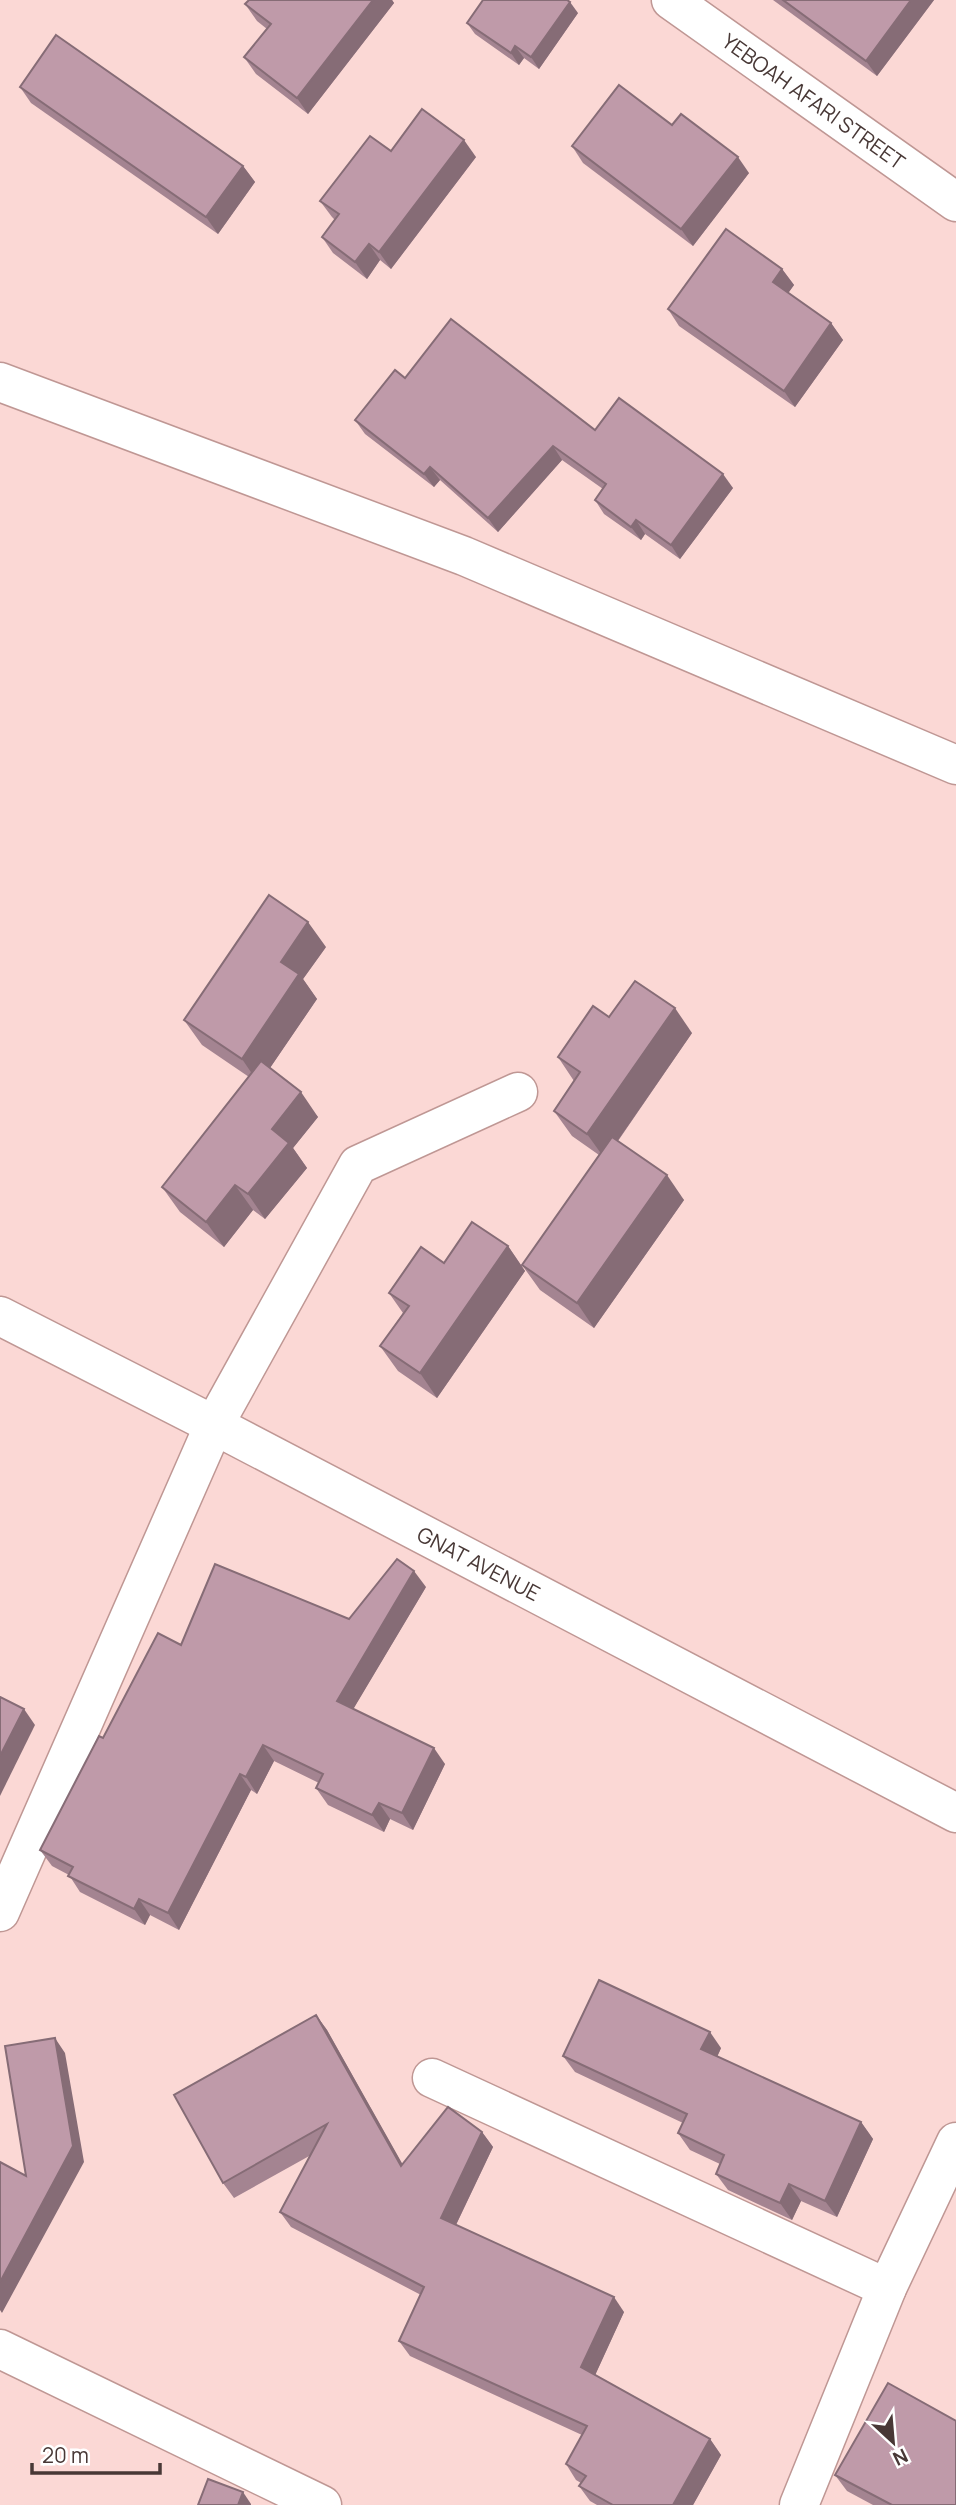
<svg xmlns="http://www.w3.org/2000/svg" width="956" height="2505" viewBox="0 0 956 2505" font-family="Manrope,sans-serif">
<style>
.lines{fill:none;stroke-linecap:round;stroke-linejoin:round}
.minor-casing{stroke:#bf9794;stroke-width:41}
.minor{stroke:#fff;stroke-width:38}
.wall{fill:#a48491}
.shaded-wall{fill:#866c76}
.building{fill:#bf9aa9;stroke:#866c76;stroke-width:2}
.labels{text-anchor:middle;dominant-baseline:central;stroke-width:6;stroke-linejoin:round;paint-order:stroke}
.street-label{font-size:21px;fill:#483836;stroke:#fff}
</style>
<rect width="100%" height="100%" fill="#fbd8d5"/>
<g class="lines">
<defs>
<g id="minor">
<path id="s1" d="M 671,0 L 956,202"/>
<path d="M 0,382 L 464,556 L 956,765"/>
<path id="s2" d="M 0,1316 L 214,1425 L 956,1813"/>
<path d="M 0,1912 L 214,1425 L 358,1165 L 518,1092"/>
<path d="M 432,2078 L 887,2288"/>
<path d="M 0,2349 L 322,2505"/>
<path d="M 799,2505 L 887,2288 L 956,2142"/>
</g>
</defs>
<use href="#minor" class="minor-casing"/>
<use href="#minor" class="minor"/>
</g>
<g class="wall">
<path d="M 249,0 L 392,0 L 394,3 L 308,114 L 256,74 L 244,57 L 267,29 L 257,21 L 245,4 Z"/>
<path d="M 773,0 L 934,0 L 877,76 Z"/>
<path d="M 578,13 L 539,69 L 524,58 L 519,65 L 475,34 L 467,23 Z"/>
<path d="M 20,87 L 243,166 L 255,182 L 218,234 L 31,103 Z"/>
<path d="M 572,146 L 749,173 L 693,246 L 583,163 Z"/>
<path d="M 391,151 L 476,157 L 391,269 L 380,260 L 367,279 L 333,253 L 322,237 L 335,220 L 332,217 L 320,201 Z"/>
<path d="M 782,269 L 794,285 L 788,293 L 831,323 L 843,340 L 795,407 L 679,326 L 668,309 Z"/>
<path d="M 405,378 L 595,430 L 733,488 L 680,559 L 645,534 L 641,540 L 604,514 L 595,500 L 603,489 L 562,460 L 498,532 L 440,480 L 434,487 L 365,434 L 355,420 Z"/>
<path d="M 326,947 L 303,979 L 317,999 L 270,1068 L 318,1117 L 293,1148 L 307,1168 L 265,1219 L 253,1210 L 224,1247 L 180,1212 L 162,1187 L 249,1077 L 202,1045 L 184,1020 Z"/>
<path d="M 609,1017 L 692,1033 L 618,1141 L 684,1200 L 594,1328 L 540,1290 L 522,1265 L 599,1155 L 572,1136 L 554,1111 L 574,1081 L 558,1057 Z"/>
<path d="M 508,1246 L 525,1271 L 437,1398 L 398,1371 L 380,1346 L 403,1313 L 389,1293 L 444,1263 Z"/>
<path d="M 426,1587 L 353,1709 L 445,1764 L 413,1830 L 390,1819 L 384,1832 L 328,1805 L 316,1788 L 319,1783 L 274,1761 L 257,1794 L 251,1790 L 179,1930 L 150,1915 L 145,1925 L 80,1892 L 69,1875 L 52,1866 L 40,1850 L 103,1738 L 181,1645 L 349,1619 Z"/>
<path d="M 316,2015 L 327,2030 L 402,2164 L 482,2132 L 493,2147 L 456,2225 L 624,2312 L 595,2375 L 710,2439 L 721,2455 L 693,2505 L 597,2505 L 590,2501 L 579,2486 L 581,2483 L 576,2480 L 566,2464 L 582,2435 L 410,2356 L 399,2341 L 421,2295 L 291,2227 L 280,2212 L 311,2155 L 234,2198 L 223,2183 Z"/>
<path d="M 721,2048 L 717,2057 L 861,2122 L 873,2139 L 837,2217 L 801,2201 L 792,2220 L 728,2190 L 716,2174 L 720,2164 L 690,2150 L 678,2133 L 683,2123 L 575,2072 L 563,2056 Z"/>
<path d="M 835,2475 L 956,2505 L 873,2505 L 847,2491 Z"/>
</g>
<g class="shaded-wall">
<path d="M 373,0 L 392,0 L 394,3 L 308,114 L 297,98 Z"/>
<path d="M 911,0 L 934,0 L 877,76 L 866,61 Z"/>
<path d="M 570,2 L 578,13 L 539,69 L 531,57 Z"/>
<path d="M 515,46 L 524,58 L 519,65 L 511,53 Z"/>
<path d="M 464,140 L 476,157 L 391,269 L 379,252 Z"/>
<path d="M 738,157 L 749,173 L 693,246 L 681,229 Z"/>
<path d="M 243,166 L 255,182 L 218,234 L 206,217 Z"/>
<path d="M 369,244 L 380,260 L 367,279 L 355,262 Z"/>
<path d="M 782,269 L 794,285 L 784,299 L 773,282 Z"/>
<path d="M 831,323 L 843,340 L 795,407 L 784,391 Z"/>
<path d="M 553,446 L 562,460 L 498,532 L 488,518 Z"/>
<path d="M 430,467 L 440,480 L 434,487 L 424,474 Z"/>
<path d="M 723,474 L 733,488 L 680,559 L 671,545 Z"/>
<path d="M 636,520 L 645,534 L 641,540 L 631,527 Z"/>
<path d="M 308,922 L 326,947 L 303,979 L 317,999 L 259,1084 L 242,1059 L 281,962 Z"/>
<path d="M 675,1008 L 692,1033 L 605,1159 L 587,1134 Z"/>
<path d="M 301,1092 L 318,1117 L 293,1148 L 307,1168 L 265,1219 L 248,1194 L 272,1129 Z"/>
<path d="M 667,1175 L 684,1200 L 594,1328 L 577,1303 Z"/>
<path d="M 235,1185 L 253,1210 L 224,1247 L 206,1222 Z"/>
<path d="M 508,1246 L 525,1271 L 437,1398 L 420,1373 Z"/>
<path d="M 414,1571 L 426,1587 L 348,1718 L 337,1701 Z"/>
<path d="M 24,1709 L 35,1725 L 0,1796 L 0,1756 Z"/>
<path d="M 263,1745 L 274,1761 L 257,1794 L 246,1777 Z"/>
<path d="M 434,1748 L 445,1764 L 413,1830 L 402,1813 Z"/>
<path d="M 240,1774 L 251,1790 L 179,1930 L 168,1913 Z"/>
<path d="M 379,1803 L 390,1819 L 384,1832 L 372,1815 Z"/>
<path d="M 139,1899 L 150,1915 L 145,1925 L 134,1909 Z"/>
<path d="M 316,2015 L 327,2030 L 412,2181 L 401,2166 Z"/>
<path d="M 710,2032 L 721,2048 L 713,2066 L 701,2049 Z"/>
<path d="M 55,2038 L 65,2053 L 84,2162 L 2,2313 L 0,2310 L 0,2282 L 73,2146 Z"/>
<path d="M 861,2122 L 873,2139 L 837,2217 L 825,2201 Z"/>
<path d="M 482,2132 L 493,2147 L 452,2233 L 441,2218 Z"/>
<path d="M 789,2184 L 801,2201 L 792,2220 L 780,2203 Z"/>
<path d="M 614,2297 L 624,2312 L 592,2382 L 581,2367 Z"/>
<path d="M 710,2439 L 721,2455 L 693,2505 L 673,2505 Z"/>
<path d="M 243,2492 L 251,2504 L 251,2505 L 238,2505 Z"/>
</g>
<g class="building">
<path d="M 249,0 L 373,0 L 297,98 L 244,57 L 271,24 L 245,4 Z"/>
<path d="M 483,0 L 567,0 L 570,2 L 531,57 L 515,46 L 511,53 L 467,23 Z"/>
<path d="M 783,0 L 911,0 L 866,61 Z"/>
<path d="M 56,35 L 243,166 L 206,217 L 20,87 Z"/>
<path d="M 619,85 L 672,125 L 681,114 L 738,157 L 681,229 L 572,146 Z"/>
<path d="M 422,109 L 464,140 L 379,252 L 369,244 L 355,262 L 322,237 L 339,214 L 320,201 L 370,136 L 391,151 Z"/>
<path d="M 726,229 L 782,269 L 773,282 L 831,323 L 784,391 L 668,309 Z"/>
<path d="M 451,319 L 595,430 L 619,398 L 723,474 L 671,545 L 636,520 L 631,527 L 595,500 L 606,484 L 553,446 L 488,518 L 430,467 L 424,474 L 355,420 L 395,370 L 405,378 Z"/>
<path d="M 269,895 L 308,922 L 281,962 L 299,974 L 242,1059 L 184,1020 Z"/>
<path d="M 635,981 L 675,1008 L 587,1134 L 554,1111 L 580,1072 L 558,1057 L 593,1006 L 609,1017 Z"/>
<path d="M 261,1061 L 301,1092 L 272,1129 L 289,1143 L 248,1194 L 235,1185 L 206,1222 L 162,1187 Z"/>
<path d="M 612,1137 L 667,1175 L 577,1303 L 522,1265 Z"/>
<path d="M 472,1222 L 508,1246 L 420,1373 L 380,1346 L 409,1306 L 389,1293 L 421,1247 L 444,1263 Z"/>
<path d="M 397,1559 L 414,1571 L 337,1701 L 434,1748 L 402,1813 L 379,1803 L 372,1815 L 316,1788 L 323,1774 L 263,1745 L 246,1777 L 240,1774 L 168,1913 L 139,1899 L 134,1909 L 68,1876 L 73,1867 L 40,1850 L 99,1736 L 103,1738 L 158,1633 L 181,1645 L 215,1564 L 349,1619 Z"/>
<path d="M 0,1697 L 24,1709 L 0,1756 Z"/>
<path d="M 599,1980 L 710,2032 L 701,2049 L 861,2122 L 825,2201 L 789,2184 L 780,2203 L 716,2174 L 724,2155 L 678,2133 L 687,2114 L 563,2056 Z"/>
<path d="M 316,2015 L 401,2166 L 448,2107 L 482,2132 L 441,2218 L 614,2297 L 581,2367 L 710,2439 L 673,2505 L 613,2505 L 579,2486 L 586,2476 L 566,2464 L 587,2426 L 399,2341 L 424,2287 L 280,2212 L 327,2124 L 223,2183 L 174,2095 Z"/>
<path d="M 55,2038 L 73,2146 L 0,2282 L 0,2162 L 26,2176 L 5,2046 Z"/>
<path d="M 888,2383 L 956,2421 L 956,2505 L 892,2505 L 835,2475 Z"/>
<path d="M 208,2479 L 243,2492 L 238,2505 L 198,2505 Z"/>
</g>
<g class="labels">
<g class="street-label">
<text stroke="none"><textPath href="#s1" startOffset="175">YEBOAH AFARI STREET</textPath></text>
<text stroke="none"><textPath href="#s2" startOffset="539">GNAT AVENUE</textPath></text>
</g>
</g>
<g transform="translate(893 2442) rotate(154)" stroke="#ffffff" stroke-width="5" paint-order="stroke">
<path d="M0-5L12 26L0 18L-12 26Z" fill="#483836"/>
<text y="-10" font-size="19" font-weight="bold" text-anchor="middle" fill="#483836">N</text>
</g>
<path d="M32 2463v10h128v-10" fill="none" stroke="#483836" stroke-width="3.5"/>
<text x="42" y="2463" font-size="21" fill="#483836" stroke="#ffffff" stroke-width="5" paint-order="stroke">20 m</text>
</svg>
